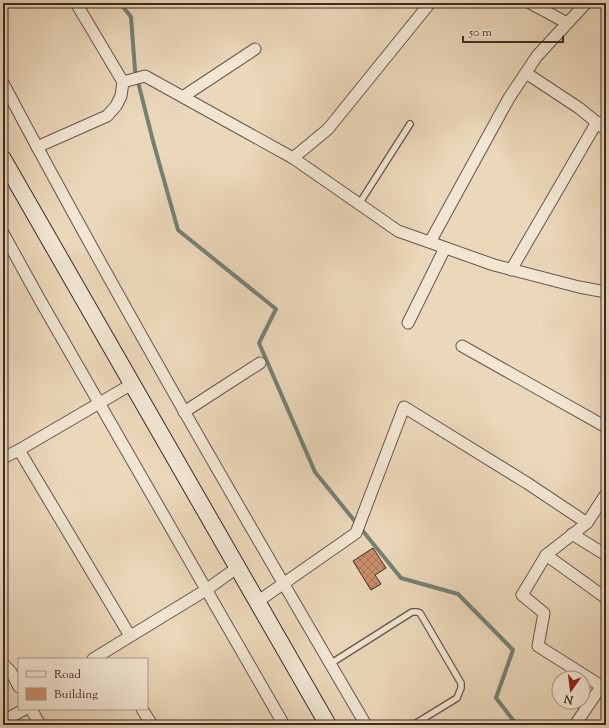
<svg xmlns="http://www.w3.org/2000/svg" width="609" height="728" viewBox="0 0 609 728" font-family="'Sorts Mill Goudy',serif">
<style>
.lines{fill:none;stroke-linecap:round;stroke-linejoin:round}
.stream{stroke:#748174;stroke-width:4}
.building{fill:url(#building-cross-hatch);stroke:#3d2b24}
.service-casing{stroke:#68564a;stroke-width:8}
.minor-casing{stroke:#68564a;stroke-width:13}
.secondary-casing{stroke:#3d2b24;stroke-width:18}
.service{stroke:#f2e5d2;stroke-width:5.5}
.minor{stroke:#f2e5d2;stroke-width:11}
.secondary{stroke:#f2e5d2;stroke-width:16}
</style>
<defs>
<pattern id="building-cross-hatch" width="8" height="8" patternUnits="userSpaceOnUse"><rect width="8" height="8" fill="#cc8e6a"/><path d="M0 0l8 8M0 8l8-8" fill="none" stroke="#a77457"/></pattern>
</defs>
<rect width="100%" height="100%" fill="#ebd7ba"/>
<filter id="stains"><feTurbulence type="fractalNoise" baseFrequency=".005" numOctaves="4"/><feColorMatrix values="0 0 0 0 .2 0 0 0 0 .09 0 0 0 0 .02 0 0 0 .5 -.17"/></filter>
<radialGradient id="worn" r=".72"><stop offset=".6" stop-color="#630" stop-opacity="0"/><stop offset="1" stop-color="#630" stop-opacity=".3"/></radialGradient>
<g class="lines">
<path class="stream" d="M 120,3 L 131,17 L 135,70 L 153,141 L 178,230 L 276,309 L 259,343 L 315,472 L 401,578 L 458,594 L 513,650 L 496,698 L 517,725"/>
</g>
<path class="building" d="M 373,548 L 386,568 L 375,575 L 381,584 L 371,590 L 353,561 Z"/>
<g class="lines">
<defs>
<g id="service">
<path d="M 359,204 L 410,124"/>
<path d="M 330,664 L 412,612 L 417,612 L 420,613 L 461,683 L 461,688 L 457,698 L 413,725"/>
</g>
<g id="minor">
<path d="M 76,3 L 123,82 L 145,76 L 293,158 L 398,231 L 494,265 L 579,287 L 606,292"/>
<path d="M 530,3 L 567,23"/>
<path d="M 526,73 L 579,108 L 606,130"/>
<path d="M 3,83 C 118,300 242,513 366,725"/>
<path d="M 184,96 L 255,49"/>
<path d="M 37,147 L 107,116 L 116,106 L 121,96 L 123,82"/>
<path d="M 293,158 L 328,129 L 430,3"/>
<path d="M 3,233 L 40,300 L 284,725"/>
<path d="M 430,242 L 509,98 L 537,56 L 586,3"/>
<path d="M 511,270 L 597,122"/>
<path d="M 408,323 L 445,248"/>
<path d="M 462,346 L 606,427"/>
<path d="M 184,412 L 260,363"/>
<path d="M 19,450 L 130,636"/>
<path d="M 3,458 L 19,450 L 132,384"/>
<path d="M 606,494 L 587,523 L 546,555 L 522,595 L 544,613 L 538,646 L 606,689"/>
<path d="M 572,534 L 606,555"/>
<path d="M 546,555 L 606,598"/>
<path d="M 257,602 L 356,533 L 404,407 L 527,483 L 587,523"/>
<path d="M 93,659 L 206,590 L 238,567"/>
<path d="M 3,664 L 11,672 L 19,687"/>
<path d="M 31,709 L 40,725"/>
<path d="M 142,709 L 152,725"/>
<path d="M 3,721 L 25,709"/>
<path d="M 575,725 L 602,685"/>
</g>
<path id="secondary" d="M 3,159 L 328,725"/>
</defs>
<use href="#service" class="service-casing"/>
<use href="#minor" class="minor-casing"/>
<use href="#secondary" class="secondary-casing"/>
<use href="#service" class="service"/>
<use href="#minor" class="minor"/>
<use href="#secondary" class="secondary"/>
</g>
<rect width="609" height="728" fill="none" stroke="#ebd7ba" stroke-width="16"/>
<rect x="4" y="4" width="601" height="720" fill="none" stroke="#3d2b24" stroke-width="2"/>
<rect x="8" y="8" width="593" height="712" fill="none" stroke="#3d2b24"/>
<rect x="18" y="658" width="130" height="52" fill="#f2e5d2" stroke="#aa9b8c"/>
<rect x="26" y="671" width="20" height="6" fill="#f2e5d2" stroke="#aa9b8c"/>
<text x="54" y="678" font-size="12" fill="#3d2b24">Road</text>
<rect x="26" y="688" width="20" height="12" fill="#cc8e6a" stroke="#aa9b8c"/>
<text x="54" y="698" font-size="12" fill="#3d2b24">Building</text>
<g transform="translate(571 690) rotate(194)"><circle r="19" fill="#f2e5d2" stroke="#aa9b8c"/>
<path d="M0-3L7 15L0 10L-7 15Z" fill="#8f2418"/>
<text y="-6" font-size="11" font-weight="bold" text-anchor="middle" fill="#3d2b24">N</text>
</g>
<path d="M463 36v6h100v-6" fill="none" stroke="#3d2b24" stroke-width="2"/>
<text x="469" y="36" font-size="12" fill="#3d2b24" stroke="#f2e5d2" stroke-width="3" paint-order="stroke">50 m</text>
<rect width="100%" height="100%" filter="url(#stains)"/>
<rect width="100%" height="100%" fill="url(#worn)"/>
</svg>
